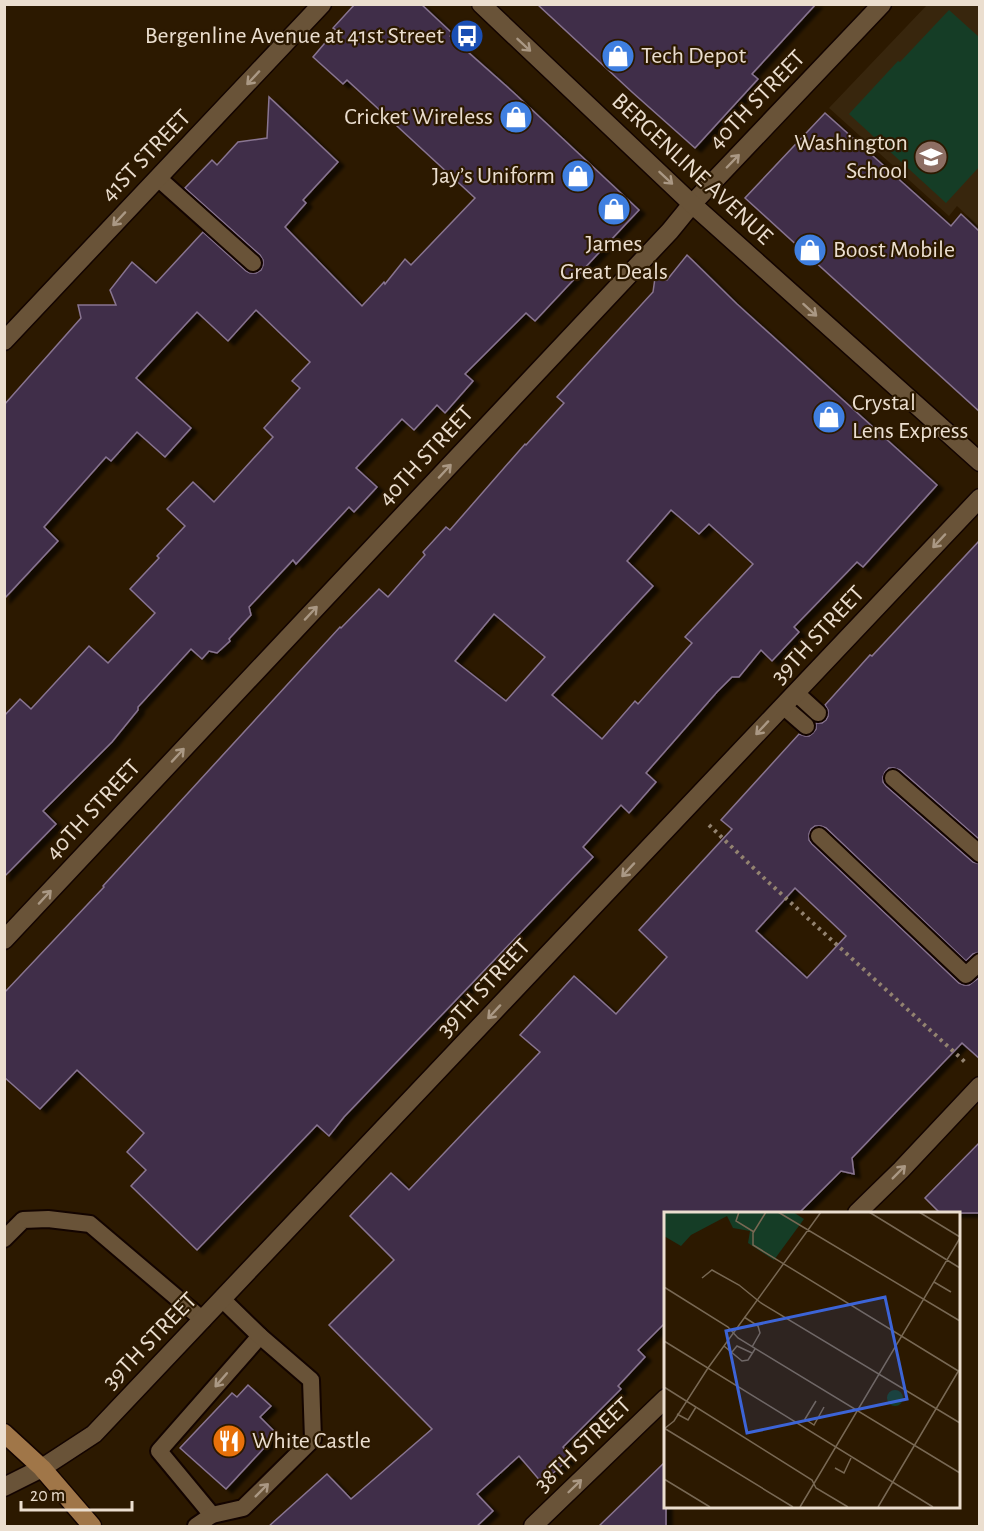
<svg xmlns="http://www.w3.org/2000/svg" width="984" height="1531" viewBox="0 0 984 1531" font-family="'Alegreya Sans',sans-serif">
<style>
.built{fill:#38260d}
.green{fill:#153d26}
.building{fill:#412f49;stroke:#887491;stroke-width:1.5;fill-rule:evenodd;filter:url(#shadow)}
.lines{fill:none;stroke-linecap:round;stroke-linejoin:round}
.service-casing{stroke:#130400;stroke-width:20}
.minor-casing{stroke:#130400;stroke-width:21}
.tertiary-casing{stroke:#130400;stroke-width:21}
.primary-casing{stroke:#130400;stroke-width:21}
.path{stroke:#938370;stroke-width:4;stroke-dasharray:3 4.5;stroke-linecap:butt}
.service{stroke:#695338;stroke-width:16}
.minor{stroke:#695338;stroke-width:18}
.tertiary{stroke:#695338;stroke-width:18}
.primary{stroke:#a07648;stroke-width:18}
.oneway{stroke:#aa9884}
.labels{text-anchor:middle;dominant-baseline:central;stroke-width:4.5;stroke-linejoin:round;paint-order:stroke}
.poi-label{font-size:24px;fill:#ebdecf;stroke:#2c1900;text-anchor:end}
.street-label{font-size:24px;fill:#ebdecf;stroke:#2c1900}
.inset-road{fill:none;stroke:#786853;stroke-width:1.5}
.view{fill:#3c64d7;fill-opacity:0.15;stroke:#3c64d7;stroke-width:3}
.inset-edge{fill:none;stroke:#ebdecf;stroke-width:3}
</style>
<defs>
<filter id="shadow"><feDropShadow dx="6" dy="4" stdDeviation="1.5" flood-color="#0009"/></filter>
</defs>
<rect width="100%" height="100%" fill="#2c1900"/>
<path class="built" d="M 927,5 L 979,5 L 979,227 L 957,206 L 949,216 L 829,108 Z"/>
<path class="green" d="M 949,10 L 979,37 L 980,166 L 946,203 L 849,114 L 898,61 L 900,62 Z"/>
<g class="building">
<path d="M 355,4 L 421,4 L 452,33 L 450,36 L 513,92 L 639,210 L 535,321 L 526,313 L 465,374 L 473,381 L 445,413 L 437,405 L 414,430 L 402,419 L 356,468 L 377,487 L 354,512 L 349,507 L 296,564 L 293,560 L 249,607 L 251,615 L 229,639 L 230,641 L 217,653 L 209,651 L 202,659 L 191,649 L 138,707 L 138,710 L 112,742 L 43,811 L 56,824 L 4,877 L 4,716 L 20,699 L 31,709 L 89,646 L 108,663 L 155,613 L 130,589 L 159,558 L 157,556 L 185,526 L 167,509 L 193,482 L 214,502 L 273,437 L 264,428 L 300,388 L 292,381 L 310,362 L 256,310 L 228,341 L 197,312 L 136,378 L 191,428 L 165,457 L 137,432 L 111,461 L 106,457 L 44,527 L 58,541 L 4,599 L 4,405 L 81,318 L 78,305 L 116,305 L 110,290 L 132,262 L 156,283 L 203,232 L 246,271 L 250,273 L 256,273 L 261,270 L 263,265 L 263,260 L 260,255 L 185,188 L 212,160 L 217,165 L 238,142 L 267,138 L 269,97 L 338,162 L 303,200 L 306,203 L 285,227 L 362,306 L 384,282 L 385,284 L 405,259 L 411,265 L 475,198 L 347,80 L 343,84 L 313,57 L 336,30 L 333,28 Z"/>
<path d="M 537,4 L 816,4 L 752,74 L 758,79 L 695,148 L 632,92 Z"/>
<path d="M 825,113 L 951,226 L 961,214 L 980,232 L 980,412 L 745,198 Z"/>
<path d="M 687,255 L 737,304 L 937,485 L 863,567 L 857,562 L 794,627 L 799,632 L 772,661 L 761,650 L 739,677 L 732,677 L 717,692 L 646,773 L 656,782 L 629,813 L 621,805 L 583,847 L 593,857 L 344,1117 L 329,1136 L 317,1125 L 197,1250 L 131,1186 L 146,1170 L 127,1152 L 144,1133 L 77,1070 L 40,1109 L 4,1077 L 4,993 L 104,887 L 103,886 L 340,627 L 341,628 L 379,589 L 388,597 L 425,555 L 423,552 L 446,527 L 450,530 L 525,444 L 526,445 L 564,403 L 557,397 L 653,292 L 655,278 L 667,280 ZM 671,510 L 699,534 L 709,524 L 753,564 L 685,637 L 692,643 L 638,704 L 635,701 L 602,739 L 552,695 L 653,586 L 627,561 ZM 494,614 L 545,657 L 506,701 L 455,661 Z"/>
<path d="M 980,540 L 980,840 L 900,770 L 894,768 L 889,768 L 885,772 L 883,777 L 883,782 L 886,786 L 973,862 L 980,864 L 980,952 L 973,954 L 966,961 L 826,828 L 821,826 L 815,826 L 811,829 L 809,834 L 809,840 L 812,844 L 959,983 L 964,985 L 969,985 L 980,977 L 980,1059 L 962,1043 L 852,1158 L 854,1174 L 841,1171 L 799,1213 L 666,1213 L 666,1322 L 638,1350 L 645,1357 L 618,1386 L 621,1389 L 563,1447 L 571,1457 L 542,1483 L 519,1456 L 477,1494 L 493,1511 L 476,1527 L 268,1527 L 327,1474 L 351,1499 L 432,1429 L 329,1325 L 394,1260 L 350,1216 L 391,1173 L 409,1190 L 540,1052 L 520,1035 L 574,976 L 616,1014 L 667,957 L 639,930 L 732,829 L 721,820 L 799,734 L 805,736 L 809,736 L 813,733 L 816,729 L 816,723 L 822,723 L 826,720 L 828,716 L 828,710 L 825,705 L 870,655 L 872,656 ZM 795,888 L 846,936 L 807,978 L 756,931 Z"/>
<path d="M 980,1142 L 980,1213 L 940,1213 L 925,1198 Z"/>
<path d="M 248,1385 L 271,1406 L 260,1417 L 277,1434 L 226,1489 L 180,1448 L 232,1393 L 237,1397 Z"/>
<path d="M 666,1461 L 666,1527 L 598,1527 Z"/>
</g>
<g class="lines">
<defs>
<g id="service">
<path d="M 158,178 L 253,263"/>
<path d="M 796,693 L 818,713"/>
<path d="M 783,706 L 806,726"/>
<path d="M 893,778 L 980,854"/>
<path d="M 819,836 L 966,975 L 980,962"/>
<path d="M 4,1239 L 23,1220 L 48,1219 L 90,1224 L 203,1320"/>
<path d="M 212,1515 L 159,1451 L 260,1336"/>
<path d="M 196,1526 L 212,1515 L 243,1508 L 313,1439 L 311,1380 L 260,1336 L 223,1300"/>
</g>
<g id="minor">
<path d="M 4,341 L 322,4"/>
<path d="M 4,940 L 670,231 L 692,204 L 882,4"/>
<path d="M 4,1487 L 42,1468 L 94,1434 L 980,498"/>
</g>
<g id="tertiary">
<path d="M 481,4 L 692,204 L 980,462"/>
<path d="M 857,1213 L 901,1170 L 980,1086"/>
<path d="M 533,1526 L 666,1398"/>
</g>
<path id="primary" d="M 4,1433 L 42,1468 L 92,1526"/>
</defs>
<use href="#service" class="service-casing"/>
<use href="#minor" class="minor-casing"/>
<use href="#tertiary" class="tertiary-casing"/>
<use href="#primary" class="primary-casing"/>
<path class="path" d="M 709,825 L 766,880 L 965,1062"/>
<use href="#service" class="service"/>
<use href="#minor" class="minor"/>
<use href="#tertiary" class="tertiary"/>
<use href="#primary" class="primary"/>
</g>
<defs><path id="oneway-shaft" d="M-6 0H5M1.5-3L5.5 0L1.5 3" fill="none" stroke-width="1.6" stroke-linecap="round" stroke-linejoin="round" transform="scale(1.5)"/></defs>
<g class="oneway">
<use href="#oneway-shaft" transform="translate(524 45) rotate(43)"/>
<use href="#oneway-shaft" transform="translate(253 78) rotate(133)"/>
<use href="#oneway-shaft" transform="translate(733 161) rotate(-46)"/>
<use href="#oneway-shaft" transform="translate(666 178) rotate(43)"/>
<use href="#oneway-shaft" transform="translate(119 219) rotate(133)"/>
<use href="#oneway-shaft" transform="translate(810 310) rotate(42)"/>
<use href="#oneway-shaft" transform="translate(445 471) rotate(-47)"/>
<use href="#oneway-shaft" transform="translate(939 541) rotate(133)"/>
<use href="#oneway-shaft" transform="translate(311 613) rotate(-47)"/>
<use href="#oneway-shaft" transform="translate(762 728) rotate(133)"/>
<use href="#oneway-shaft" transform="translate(178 755) rotate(-47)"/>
<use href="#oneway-shaft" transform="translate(628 870) rotate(133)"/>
<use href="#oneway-shaft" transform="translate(45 897) rotate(-47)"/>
<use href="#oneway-shaft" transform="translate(494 1012) rotate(133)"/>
<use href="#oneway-shaft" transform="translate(899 1172) rotate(-45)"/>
<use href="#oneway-shaft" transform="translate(221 1380) rotate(131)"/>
<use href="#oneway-shaft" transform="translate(575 1486) rotate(-44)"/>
<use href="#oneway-shaft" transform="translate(262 1490) rotate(-45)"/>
</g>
<defs>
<symbol id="bus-disc" viewBox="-11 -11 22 22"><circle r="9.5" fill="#1a4fb4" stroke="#2c1900"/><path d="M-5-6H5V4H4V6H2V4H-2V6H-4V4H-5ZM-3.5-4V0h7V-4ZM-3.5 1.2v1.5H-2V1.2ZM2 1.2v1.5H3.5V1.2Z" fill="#fff"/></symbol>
<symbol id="shop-disc" viewBox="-11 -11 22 22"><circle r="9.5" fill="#3f7fe0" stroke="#2c1900"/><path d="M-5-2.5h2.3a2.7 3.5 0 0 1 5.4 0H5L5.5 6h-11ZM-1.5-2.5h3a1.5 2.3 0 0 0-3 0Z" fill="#fff"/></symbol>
<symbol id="school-disc" viewBox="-11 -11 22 22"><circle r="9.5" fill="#8d6e63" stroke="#2c1900"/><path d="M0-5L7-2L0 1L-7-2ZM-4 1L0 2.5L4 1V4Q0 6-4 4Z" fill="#fff"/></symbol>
<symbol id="restaurant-disc" viewBox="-11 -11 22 22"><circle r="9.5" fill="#e8710a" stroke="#2c1900"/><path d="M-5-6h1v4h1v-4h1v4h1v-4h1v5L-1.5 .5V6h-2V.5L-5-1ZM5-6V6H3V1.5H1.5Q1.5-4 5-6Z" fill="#fff"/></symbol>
</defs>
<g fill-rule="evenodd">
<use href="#bus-disc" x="448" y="17" width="38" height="38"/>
<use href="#shop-disc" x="599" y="37" width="38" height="38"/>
<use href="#shop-disc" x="497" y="98" width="38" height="38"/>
<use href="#school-disc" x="912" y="138" width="38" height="38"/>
<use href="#shop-disc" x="559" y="157" width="38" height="38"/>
<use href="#shop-disc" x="595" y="190" width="38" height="38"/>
<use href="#shop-disc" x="791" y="231" width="38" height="38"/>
<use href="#shop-disc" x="810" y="398" width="38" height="38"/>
<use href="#restaurant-disc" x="210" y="1422" width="38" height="38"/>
</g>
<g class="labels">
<g class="poi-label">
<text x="444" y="36">Bergenline Avenue at 41st Street</text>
<text x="641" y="56" text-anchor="start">Tech Depot</text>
<text x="493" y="117">Cricket Wireless</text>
<text x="908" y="143">Washington<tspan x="908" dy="28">School</tspan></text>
<text x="555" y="176">Jay’s Uniform</text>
<text x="614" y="244" text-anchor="middle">James<tspan x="614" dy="28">Great Deals</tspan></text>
<text x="833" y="250" text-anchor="start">Boost Mobile</text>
<text x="852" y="403" text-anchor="start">Crystal<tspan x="852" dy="28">Lens Express</tspan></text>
<text x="252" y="1441" text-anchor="start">White Castle</text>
</g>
<g class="street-label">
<text transform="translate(757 100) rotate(-46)">40TH STREET</text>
<text transform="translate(146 156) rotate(-46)">41ST STREET</text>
<text transform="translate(692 169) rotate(43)">BERGENLINE AVENUE</text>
<text transform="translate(426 456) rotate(-47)">40TH STREET</text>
<text transform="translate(818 635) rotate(-47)">39TH STREET</text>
<text transform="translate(93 810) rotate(-47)">40TH STREET</text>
<text transform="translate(484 988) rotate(-47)">39TH STREET</text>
<text transform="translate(150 1341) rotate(-46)">39TH STREET</text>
<text transform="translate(583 1445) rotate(-44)">38TH STREET</text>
</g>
</g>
<g transform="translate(664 1212)">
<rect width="296" height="296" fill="#2c1900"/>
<path d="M 0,0 L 129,0 L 140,7 L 110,48 L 84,31 L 86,19 L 69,16 L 63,4 L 27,23 L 17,34 L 0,24 ZM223 186a8 8 0 1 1 16 0a8 8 0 1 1-16 0Z" fill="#153d26"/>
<path class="inset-road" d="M 75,0 L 72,9 L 90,20M 102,0 L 89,21 L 89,33 L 296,160M 114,0 L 296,109M 205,0 L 296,56M 255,0 L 296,25M 38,66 L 48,58 L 75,73 L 97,91 L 296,211M 270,70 L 287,80M 0,75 L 64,115 L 74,126 L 296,261M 80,105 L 94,114 L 96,121 L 88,135M 0,129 L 269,295M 60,134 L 78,149 L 84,148 L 91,137M 68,140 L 73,134 L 88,141M 0,175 L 148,268 L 152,276 L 184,295M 152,189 L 141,207 L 150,213 L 160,195M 13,202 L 24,208 L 32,195M 0,216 L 129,295M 0,217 L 10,209 L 44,156 L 157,0M 171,256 L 180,261 L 187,246M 0,267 L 46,295M 136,295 L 296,26M 214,295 L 295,158"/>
<path class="view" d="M 221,85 L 243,187 L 83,221 L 62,119 Z"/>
<rect width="296" height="296" class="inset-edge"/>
</g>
<rect width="984" height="1531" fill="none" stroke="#ebdecf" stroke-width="12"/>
<path d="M21 1501v9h111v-9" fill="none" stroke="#ebdecf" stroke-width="3"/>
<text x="30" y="1501" font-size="18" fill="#ebdecf" stroke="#2c1900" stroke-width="4.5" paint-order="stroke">20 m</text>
</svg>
